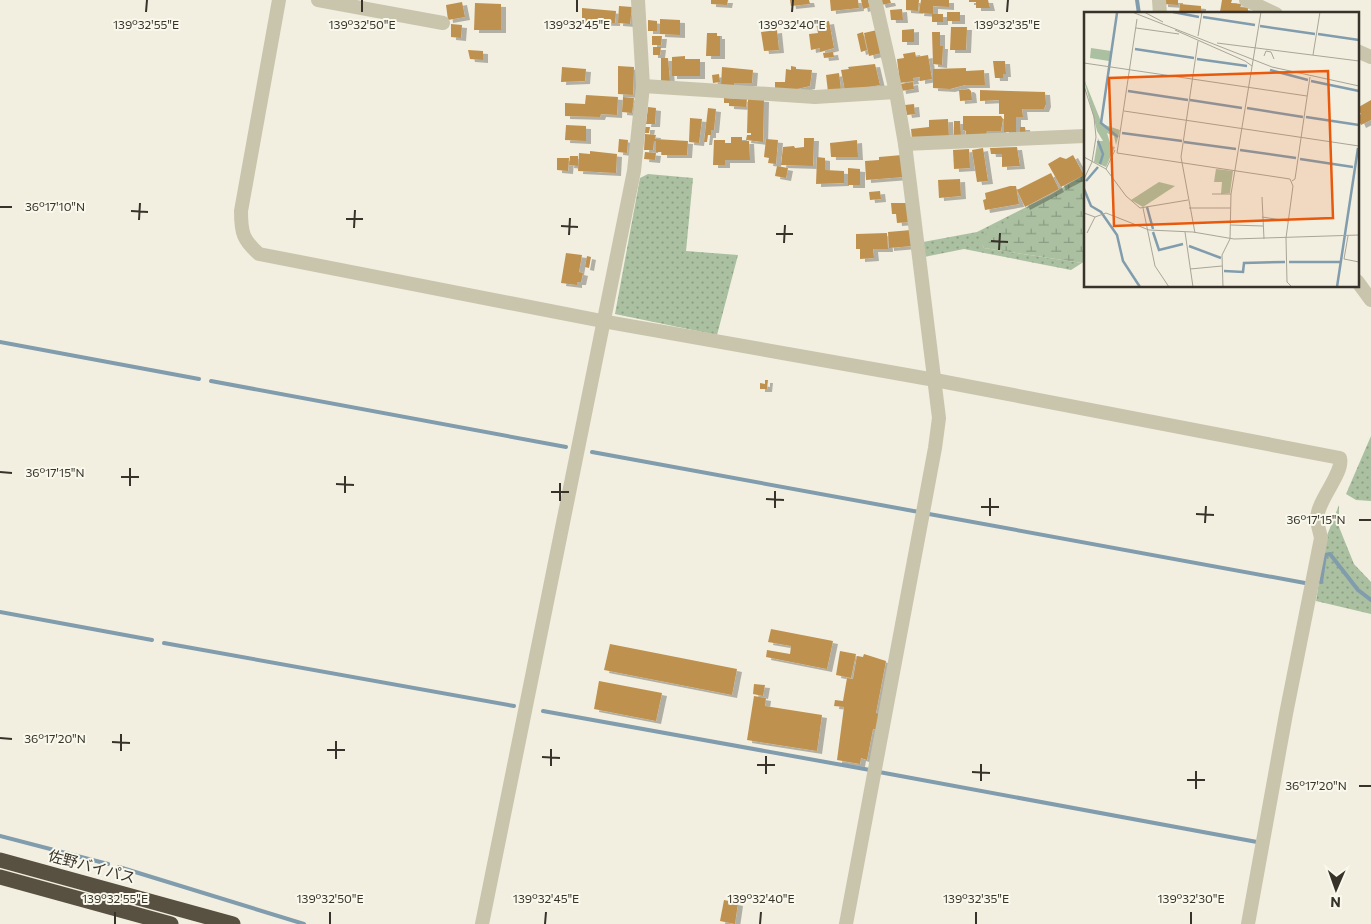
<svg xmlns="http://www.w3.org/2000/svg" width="1371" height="924" viewBox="0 0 1371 924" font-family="Commissioner,'Noto Sans JP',sans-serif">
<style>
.grass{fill:url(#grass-dots)}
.wetland{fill:url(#wetland-marsh)}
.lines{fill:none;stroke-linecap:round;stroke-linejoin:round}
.stream{stroke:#809cad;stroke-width:4}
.building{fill:#bf9150;filter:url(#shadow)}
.minor{stroke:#c9c4ac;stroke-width:14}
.highway{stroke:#585142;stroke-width:15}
.ticks{fill:none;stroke:#38332a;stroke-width:2}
.labels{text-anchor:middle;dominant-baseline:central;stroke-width:4;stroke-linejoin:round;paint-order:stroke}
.street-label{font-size:15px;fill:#38332a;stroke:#f9f8ec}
.inset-river{fill:none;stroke:#809cad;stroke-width:2.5}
.inset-road{fill:none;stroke:#a8a497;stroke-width:1}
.view{fill:#e8590c;fill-opacity:0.15;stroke:#e8590c;stroke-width:2.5}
.inset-edge{fill:none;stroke:#38332a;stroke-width:2.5}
.ticks-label{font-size:12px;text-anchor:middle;fill:#38332a;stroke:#f9f8ec;stroke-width:4;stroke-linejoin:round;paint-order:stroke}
</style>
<defs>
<pattern id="grass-dots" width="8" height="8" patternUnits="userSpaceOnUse" patternTransform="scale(1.25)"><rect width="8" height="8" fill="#aac0a0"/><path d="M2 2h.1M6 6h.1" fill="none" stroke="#8b9d83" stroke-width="1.8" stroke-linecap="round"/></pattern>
<pattern id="wetland-marsh" width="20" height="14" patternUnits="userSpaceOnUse" patternTransform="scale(1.25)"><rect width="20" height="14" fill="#aac0a0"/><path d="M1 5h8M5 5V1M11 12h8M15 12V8" fill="none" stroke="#8b9d83"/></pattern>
<filter id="shadow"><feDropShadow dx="5" dy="3" stdDeviation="0" flood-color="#0004"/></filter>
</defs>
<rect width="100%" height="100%" fill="#f2efe0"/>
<g class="grass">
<path d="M 648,174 L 693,178 L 686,251 L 738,255 L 717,335 L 615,314 L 640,178 Z"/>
<path d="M 1050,195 L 980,239 L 984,248 L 1082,263 L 1071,270 L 964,249 L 924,257 L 923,242 L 977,232 Z"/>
<path d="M 1371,436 L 1371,501 L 1356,500 L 1346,494 Z"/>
<path d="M 1339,505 L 1339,527 L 1354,564 L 1371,582 L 1371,614 L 1316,601 L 1326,538 Z"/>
</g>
<path class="wetland" d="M 1085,174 L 1085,261 L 1082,263 L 984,248 L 979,238 Z"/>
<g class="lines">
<g class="stream">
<path d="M 1137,0 L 1139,14"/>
<path d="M 0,342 L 199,379"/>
<path d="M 211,381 L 566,447"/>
<path d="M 592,452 L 919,512"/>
<path d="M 929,514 L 1305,583"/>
<path d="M 1321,582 L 1325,555 L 1330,554 L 1358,590 L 1371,600"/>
<path d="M 0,612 L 152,640"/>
<path d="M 164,643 L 514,706"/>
<path d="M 543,711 L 870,770"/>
<path d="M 879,772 L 1257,842"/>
<path d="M 0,836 L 108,864"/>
<path d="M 119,867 L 304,924"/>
</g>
</g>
<g class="building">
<path d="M 711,0 L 728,0 L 727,5 L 711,4 Z"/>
<path d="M 790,0 L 809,0 L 810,4 L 791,6 Z"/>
<path d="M 830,0 L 858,0 L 859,8 L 831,11 Z"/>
<path d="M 861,0 L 868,0 L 870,7 L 863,9 Z"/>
<path d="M 879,0 L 890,0 L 891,3 L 881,5 Z"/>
<path d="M 906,0 L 919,0 L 918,11 L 906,10 Z"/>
<path d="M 921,0 L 949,0 L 949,7 L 933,6 L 933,14 L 919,13 Z"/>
<path d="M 969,0 L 988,0 L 990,8 L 976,8 L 976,2 L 969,2 Z"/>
<path d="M 1163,0 L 1178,0 L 1178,5 L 1163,4 Z"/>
<path d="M 1222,0 L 1232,0 L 1231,3 L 1242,4 L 1240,7 L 1248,8 L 1248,14 L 1220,12 Z"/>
<path d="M 462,2 L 465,17 L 448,20 L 446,5 Z"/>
<path d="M 475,3 L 501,4 L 501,30 L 474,30 Z"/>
<path d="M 1180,4 L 1201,6 L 1201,14 L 1179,14 Z"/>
<path d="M 619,6 L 632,7 L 630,24 L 618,23 Z"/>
<path d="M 582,8 L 616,11 L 615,23 L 582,22 Z"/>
<path d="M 902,9 L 903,20 L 891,20 L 890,10 Z"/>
<rect x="947" y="12" width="13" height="9"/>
<rect x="932" y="14" width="11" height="8"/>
<path d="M 660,19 L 680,20 L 680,35 L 660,34 Z"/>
<path d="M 648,20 L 657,21 L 657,31 L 648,31 Z"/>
<path d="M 829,21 L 834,48 L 820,52 L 820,48 L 811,50 L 809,34 L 818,33 L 816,23 Z"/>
<path d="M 451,24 L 462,25 L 461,38 L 451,37 Z"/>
<path d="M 951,27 L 967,27 L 966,50 L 950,50 Z"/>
<path d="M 914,29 L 914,42 L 902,42 L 902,30 Z"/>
<path d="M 777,30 L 779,50 L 764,51 L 761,32 Z"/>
<path d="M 877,30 L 882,53 L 869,56 L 864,33 Z"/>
<path d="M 863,32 L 867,50 L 861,52 L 857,34 Z"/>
<path d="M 932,32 L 940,32 L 940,46 L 943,46 L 942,65 L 933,64 Z"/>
<path d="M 707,33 L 717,33 L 717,36 L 720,36 L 720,56 L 706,56 Z"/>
<path d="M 652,36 L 662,36 L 661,45 L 652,45 Z"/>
<path d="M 653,47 L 661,47 L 660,55 L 653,55 Z"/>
<path d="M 468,50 L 483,51 L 483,60 L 470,59 Z"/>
<path d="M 833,52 L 834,57 L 824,58 L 823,53 Z"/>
<path d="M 915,52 L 916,57 L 928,55 L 932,79 L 920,81 L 920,77 L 913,78 L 914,81 L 900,83 L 897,59 L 904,58 L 903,54 Z"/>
<path d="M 685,56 L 685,59 L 700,59 L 700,76 L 672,76 L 672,57 Z"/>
<path d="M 661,58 L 668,58 L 670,82 L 661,82 Z"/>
<path d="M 993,61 L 1005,61 L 1006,74 L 1003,74 L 1003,78 L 995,78 Z"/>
<path d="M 875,64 L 880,85 L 845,91 L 841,70 L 849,69 L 848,67 Z"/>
<path d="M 618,66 L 634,67 L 633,95 L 618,94 Z"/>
<path d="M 791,66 L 796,67 L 796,69 L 812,70 L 810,86 L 797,89 L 775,89 L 775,82 L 785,82 L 786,69 L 791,70 Z"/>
<path d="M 562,67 L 586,69 L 585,81 L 561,82 Z"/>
<path d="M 722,67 L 753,70 L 752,83 L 734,83 L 734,86 L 721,86 Z"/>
<path d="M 966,68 L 966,71 L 984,70 L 985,85 L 965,85 L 950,89 L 933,88 L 933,69 Z"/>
<path d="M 839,73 L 841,90 L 828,92 L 826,75 Z"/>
<path d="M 719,74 L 720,82 L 713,83 L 712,75 Z"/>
<path d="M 913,82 L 914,89 L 901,91 L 900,84 Z"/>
<path d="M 969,89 L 971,91 L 972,100 L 960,101 L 959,90 Z"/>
<path d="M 980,90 L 1045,92 L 1046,104 L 1044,109 L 1022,109 L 1023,117 L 1016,117 L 1016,132 L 1004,132 L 1004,114 L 999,114 L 999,100 L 980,101 Z"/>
<path d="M 586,95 L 618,97 L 617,115 L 601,114 L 600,117 L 565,116 L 565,103 L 585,104 Z"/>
<path d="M 623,97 L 634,98 L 632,113 L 622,112 Z"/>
<path d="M 724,98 L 747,99 L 746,107 L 729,106 L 729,103 L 724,103 Z"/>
<path d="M 748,98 L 764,99 L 763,142 L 746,140 L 747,135 L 751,135 L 751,133 L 747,133 Z"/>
<path d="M 1371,100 L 1371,120 L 1361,125 L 1357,116 L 1361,114 L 1357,108 Z"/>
<path d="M 914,104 L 915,114 L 907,115 L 905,105 Z"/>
<path d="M 648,107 L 656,108 L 655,124 L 646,124 Z"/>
<path d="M 708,108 L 716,109 L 714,130 L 711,130 L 711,135 L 708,135 L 707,142 L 704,142 Z"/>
<path d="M 963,116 L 1001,116 L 1003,119 L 1001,131 L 987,131 L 986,135 L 966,136 L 966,131 L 963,130 Z"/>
<path d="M 690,118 L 702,119 L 699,143 L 689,142 Z"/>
<path d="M 948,119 L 949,138 L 912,139 L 911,129 L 929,127 L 929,120 Z"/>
<path d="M 954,121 L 960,121 L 961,135 L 954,135 Z"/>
<path d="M 566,125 L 586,126 L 586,141 L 565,140 Z"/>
<path d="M 645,127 L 650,127 L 649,133 L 645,133 Z"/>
<path d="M 1020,127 L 1025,127 L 1026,134 L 1020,134 Z"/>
<path d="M 645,134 L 656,135 L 655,139 L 688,141 L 687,155 L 662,155 L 662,152 L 656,152 L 656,141 L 654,141 L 653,150 L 644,150 Z"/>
<path d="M 731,137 L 742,137 L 742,141 L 749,141 L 750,160 L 725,160 L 725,165 L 713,165 L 714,140 L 725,140 L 725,143 L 731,143 Z"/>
<path d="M 804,138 L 814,138 L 813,166 L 781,165 L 783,147 L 794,146 L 795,148 L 804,147 Z"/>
<path d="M 619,139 L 628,140 L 627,153 L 618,152 Z"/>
<path d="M 766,139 L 778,140 L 776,164 L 768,163 L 769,158 L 764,157 Z"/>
<path d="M 857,140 L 858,157 L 831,157 L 830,143 Z"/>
<path d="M 1017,147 L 1020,166 L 1002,167 L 1002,154 L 991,154 L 990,148 Z"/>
<path d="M 983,148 L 988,181 L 977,182 L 972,150 Z"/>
<path d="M 969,149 L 970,168 L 954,169 L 953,150 Z"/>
<path d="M 590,151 L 617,154 L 616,173 L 578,171 L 579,153 L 590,154 Z"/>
<path d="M 645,152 L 656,153 L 655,160 L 644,159 Z"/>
<path d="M 902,155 L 904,177 L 866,180 L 865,161 L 879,160 L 879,157 Z"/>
<path d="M 1073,155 L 1084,175 L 1061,187 L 1048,164 L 1060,157 L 1066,159 Z"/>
<path d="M 570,156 L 578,156 L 578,166 L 569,165 Z"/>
<path d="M 817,157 L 825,158 L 825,170 L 844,171 L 844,183 L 816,184 Z"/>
<path d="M 557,158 L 569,158 L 568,171 L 557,170 Z"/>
<path d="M 777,166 L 788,168 L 786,178 L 775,176 Z"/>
<path d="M 848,168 L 860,169 L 860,185 L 848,185 Z"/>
<path d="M 1051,173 L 1059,189 L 1025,207 L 1017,190 Z"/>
<path d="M 960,179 L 961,196 L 939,198 L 938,180 Z"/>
<path d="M 1010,186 L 1016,186 L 1019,204 L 985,210 L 983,200 L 986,199 L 985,193 Z"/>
<path d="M 880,191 L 881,199 L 870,200 L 869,192 Z"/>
<path d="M 891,203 L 909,203 L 910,222 L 897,223 L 896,214 L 892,214 Z"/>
<path d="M 911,230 L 912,246 L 889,248 L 888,232 Z"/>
<path d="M 887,233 L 888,249 L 873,249 L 874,258 L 860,259 L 860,249 L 856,249 L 856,234 Z"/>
<path d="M 566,253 L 582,255 L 579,272 L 583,273 L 581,282 L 577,282 L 577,285 L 561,283 Z"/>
<path d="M 587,256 L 591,257 L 589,268 L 585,267 Z"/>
<path d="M 765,380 L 768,380 L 767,389 L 760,389 L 760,383 L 765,384 Z"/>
<path d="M 771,629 L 833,641 L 827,669 L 766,657 L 767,650 L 790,654 L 791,646 L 768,642 Z"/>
<path d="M 610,644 L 737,669 L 732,695 L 604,670 Z"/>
<path d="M 840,651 L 856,654 L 851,678 L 836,675 Z"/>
<path d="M 864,654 L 886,661 L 876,713 L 880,714 L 877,730 L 873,729 L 867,760 L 861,758 L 860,764 L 837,760 L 844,707 L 834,706 L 835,700 L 843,701 L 847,678 L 853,679 L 857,656 L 863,657 Z"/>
<path d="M 599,681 L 662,693 L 656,721 L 594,709 Z"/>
<path d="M 754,684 L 765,685 L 763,696 L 753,694 Z"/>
<path d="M 754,696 L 766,698 L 765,706 L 822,715 L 817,751 L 747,740 Z"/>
<path d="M 724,900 L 738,903 L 735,924 L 720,921 Z"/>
</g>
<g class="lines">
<g class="minor">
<path d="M 279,0 L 241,211 C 241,233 243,240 259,254 L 602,321 L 935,380 L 1340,458 C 1344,473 1318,499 1317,518 C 1317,524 1320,532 1321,538 L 1286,714 L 1248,924"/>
<path d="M 318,0 L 443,23"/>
<path d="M 1159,0 L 1160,14"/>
<path d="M 1246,0 L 1276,14"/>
<path d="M 1357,51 L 1371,57"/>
<path d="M 643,86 L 815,97 L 896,92"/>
<path d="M 905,144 L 1085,136"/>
<path d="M 1357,281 L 1371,300"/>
<path d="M 482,924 L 634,171 L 643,86 L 638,0"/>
<path d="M 846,924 L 935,448 L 939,418 L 905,144 L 896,92 L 875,0"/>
</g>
<g class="highway">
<path d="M 0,860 L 233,924"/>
<path d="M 0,877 L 171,924"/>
</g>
</g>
<path class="ticks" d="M 146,12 L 147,0M 362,12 L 362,0M 577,12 L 577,0M 792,12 L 793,0M 1007,12 L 1008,0M 0,207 L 12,207M 131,211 L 148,212M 346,219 L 363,219M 139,220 L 140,203M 561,226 L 578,227M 354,228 L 355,210M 776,234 L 793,234M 569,235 L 570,218M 991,241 L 1008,242M 784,243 L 785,225M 999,250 L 1000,233M 0,472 L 12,473M 121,477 L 139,477M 336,484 L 354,485M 130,486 L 130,468M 551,492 L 569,492M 345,493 L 345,476M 766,499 L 784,500M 560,501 L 560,483M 981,507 L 999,507M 775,508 L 775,491M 1196,514 L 1214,515M 990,516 L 990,498M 1359,520 L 1371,520M 1205,523 L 1206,506M 0,738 L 12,739M 112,742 L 130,743M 327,750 L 345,750M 121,751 L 121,734M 542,757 L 560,758M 336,759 L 336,741M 757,765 L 775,765M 551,766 L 551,749M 972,772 L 990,773M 766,774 L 766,756M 1187,780 L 1205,780M 981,781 L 981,764M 1359,786 L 1371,786M 1196,789 L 1196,771M 115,924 L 115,912M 330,924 L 330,912M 545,924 L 546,912M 760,924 L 761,912M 976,924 L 976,912M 1191,924 L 1191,912"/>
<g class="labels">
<g class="street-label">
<text transform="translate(92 866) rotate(15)">佐野バイパス</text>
</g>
</g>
<g transform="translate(1084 12)">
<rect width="275" height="275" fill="#f2efe0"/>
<path d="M 7,36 L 27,39 L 25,49 L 6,46 ZM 0,67 L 18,112 L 36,118 L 32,133 L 30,124 L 23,121 L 27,134 L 31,135 L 22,155 L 10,150 L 14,126 L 15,129 L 19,129 L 13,119 ZM 132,157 L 149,159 L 146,181 L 137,182 L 138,170 L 130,170 Z" fill="#aac0a0"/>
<path d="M 75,170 L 91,174 L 59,195 L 47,188 Z" fill="#aac0a0"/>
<path class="inset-river" d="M 89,0 L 115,5M 33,1 L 17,111 L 34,125M 119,5 L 171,13M 176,14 L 231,22M 234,22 L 275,28M 51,37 L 110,46M 113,47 L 163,54M 186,58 L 224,68M 227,69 L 275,79M 44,79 L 104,88M 106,88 L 158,96M 163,96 L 219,105M 222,105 L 275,113M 38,121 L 98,129M 14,129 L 19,142 L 16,152M 100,130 L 152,137M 156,138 L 212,146M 216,147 L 269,155M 2,169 L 14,155M 0,177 L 7,194 L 17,200 L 33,223 L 39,249 L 56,275M 63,195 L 69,217M 69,220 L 75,238 L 99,232M 105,234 L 137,246M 205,250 L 257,250M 140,259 L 159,260 L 160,251 L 201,250M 253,275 L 274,136"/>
<path class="inset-road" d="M 48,0 L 188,55 L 275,74M 60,0 L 79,10M 53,7 L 33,141 L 206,167 L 209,174 L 202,226 L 203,270 L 208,275M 52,16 L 95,22M 91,18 L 161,49 L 168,54M 114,24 L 118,0M 133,31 L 275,49M 229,43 L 236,0M 180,44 L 182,39 L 187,40 L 190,47M 0,51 L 223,84M 0,74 L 10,105 L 12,125 L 8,150 L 0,167M 40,99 L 275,134M 0,145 L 22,157 L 42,184 L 56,196 L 104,188M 22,157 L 31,138M 208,169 L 211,167 L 226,65M 128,182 L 147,182M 178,185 L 180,227M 59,196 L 71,254 L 85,275M 105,196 L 146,196M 0,201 L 11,205 L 22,201 L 65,218 L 109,220 L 150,227 L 275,223M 178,205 L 204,209M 147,213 L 179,214M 101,220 L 109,275M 3,221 L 11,205M 111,221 L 97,145 L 114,29M 264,224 L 260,247 L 275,250M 106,257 L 138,254M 139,275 L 138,243 L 146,227 L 147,182 L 177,0"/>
<path class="view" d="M 244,59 L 249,206 L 30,214 L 25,66 Z"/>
<rect width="275" height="275" class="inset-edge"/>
</g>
<g class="ticks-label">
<text x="146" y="29">139°32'55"E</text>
<text x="362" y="29">139°32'50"E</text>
<text x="577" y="29">139°32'45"E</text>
<text x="792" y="29">139°32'40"E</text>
<text x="1007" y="29">139°32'35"E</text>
<text x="55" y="211">36°17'10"N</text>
<text x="55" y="477">36°17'15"N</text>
<text x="1316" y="524">36°17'15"N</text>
<text x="55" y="743">36°17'20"N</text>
<text x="1316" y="790">36°17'20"N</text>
<text x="115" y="903">139°32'55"E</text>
<text x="330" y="903">139°32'50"E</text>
<text x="546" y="903">139°32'45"E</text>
<text x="761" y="903">139°32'40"E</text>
<text x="976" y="903">139°32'35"E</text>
<text x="1191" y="903">139°32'30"E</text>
</g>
<g transform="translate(1336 889) rotate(182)" stroke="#f9f8ec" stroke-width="4" paint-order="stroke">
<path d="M0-4L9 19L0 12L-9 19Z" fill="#38332a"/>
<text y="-8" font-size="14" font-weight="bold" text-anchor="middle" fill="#38332a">N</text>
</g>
</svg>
